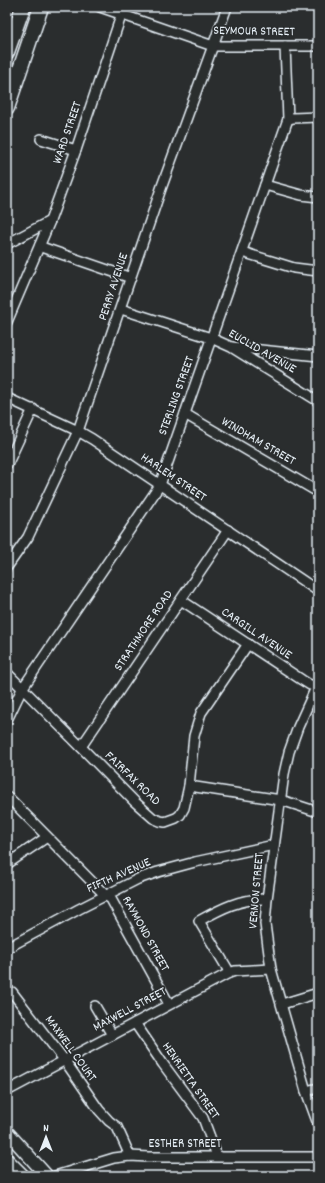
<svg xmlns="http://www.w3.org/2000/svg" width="325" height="1183" viewBox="0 0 325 1183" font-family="Dekko,sans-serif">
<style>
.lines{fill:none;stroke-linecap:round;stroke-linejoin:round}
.minor-casing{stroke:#e8f1f8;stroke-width:12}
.major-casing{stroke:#e8f1f8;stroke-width:15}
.highway-casing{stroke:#e8f1f8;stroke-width:17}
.minor{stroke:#2a2d2e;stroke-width:9}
.major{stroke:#2a2d2e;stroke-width:12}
.highway{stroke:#2a2d2e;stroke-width:14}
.labels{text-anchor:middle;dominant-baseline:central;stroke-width:3.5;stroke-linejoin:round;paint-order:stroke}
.street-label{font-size:13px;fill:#e8f1f8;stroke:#2a2d2e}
</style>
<rect width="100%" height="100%" fill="#2a2d2e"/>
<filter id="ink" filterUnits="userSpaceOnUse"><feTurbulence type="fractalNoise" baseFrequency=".025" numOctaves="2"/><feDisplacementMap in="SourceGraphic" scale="8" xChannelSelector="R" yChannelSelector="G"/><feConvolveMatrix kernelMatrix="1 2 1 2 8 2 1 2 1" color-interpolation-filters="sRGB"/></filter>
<g filter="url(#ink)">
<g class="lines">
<defs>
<g id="minor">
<path d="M 100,7 L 213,46 L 318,46"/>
<path d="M 288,119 L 293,118 L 318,117"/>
<path d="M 41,139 L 76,150"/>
<path d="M 265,185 L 301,195 L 318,197"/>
<path d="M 7,244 L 50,221"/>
<path d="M 40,245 L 44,248 L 131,278"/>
<path d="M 242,252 L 294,268 L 318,271"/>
<path d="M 121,309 L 211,338 L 231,347 L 318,401"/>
<path d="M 7,322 L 50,221 L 76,150 L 124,7"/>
<path d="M 232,347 L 318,356"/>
<path d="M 7,398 L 78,431 L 92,439 L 318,591"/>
<path d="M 185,414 L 318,492"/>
<path d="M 7,465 L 33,409"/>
<path d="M 7,567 L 28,537 L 78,431 L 162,186 L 227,7"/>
<path d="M 181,600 L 302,680 L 310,685 L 318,685"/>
<path d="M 7,673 L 81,747 L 135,802 L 153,818 L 160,821 L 165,822 L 176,818 L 180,815 L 184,808 L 189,786 L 194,736 L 201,713 L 248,644"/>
<path d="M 318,683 L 298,727 L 289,752 L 284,774 L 267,899 L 265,924 L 271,969 L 306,1091 L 318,1124"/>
<path d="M 7,720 L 22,689 L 160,485 L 288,119 L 285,46"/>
<path d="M 81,747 L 228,530"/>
<path d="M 189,786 L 281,800 L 318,812"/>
<path d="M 7,796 L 105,895 L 111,899 L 169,1004"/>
<path d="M 7,864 L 47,837"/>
<path d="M 7,948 L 79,909 L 138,879 L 158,872 L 195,862 L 274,845"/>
<path d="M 229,973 L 227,968 L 199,921 C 220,909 241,898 267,899"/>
<path d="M 12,992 L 65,1061 L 99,1110 L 109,1121 L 117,1127 L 130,1156"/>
<path d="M 282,1004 L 318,993"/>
<path d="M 95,1006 L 112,1035"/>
<path d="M 135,1023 L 163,1064 L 203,1118 L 217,1156"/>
<path d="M 7,1091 L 229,973 L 235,971 L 271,969"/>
<path d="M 306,1091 L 318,1088"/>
<path d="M 55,1176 L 114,1158 L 130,1156 L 148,1157 L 318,1157"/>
</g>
<path id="major" d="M 7,1132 L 47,1176"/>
<g id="highway">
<path d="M 7,52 L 23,7"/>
<path d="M 7,108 L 41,7"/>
<path d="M 7,1161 L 22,1176"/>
</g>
</defs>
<use href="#minor" class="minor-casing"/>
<use href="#major" class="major-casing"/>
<use href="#highway" class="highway-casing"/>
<use href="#minor" class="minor"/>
<use href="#major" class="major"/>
<use href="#highway" class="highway"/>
</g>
</g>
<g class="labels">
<g class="street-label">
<text transform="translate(254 32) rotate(1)">SEYMOUR STREET</text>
<text transform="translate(68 133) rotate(-71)">WARD STREET</text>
<text transform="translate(114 287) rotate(-72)">PERRY AVENUE</text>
<text transform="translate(262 352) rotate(30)">EUCLID AVENUE</text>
<text transform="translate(177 396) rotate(-70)">STERLING STREET</text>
<text transform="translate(258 442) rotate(30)">WINDHAM STREET</text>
<text transform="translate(173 478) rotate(34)">HARLEM STREET</text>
<text transform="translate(144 631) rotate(-56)">STRATHMORE ROAD</text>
<text transform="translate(256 634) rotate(34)">CARGILL AVENUE</text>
<text transform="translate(132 779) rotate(44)">FAIRFAX ROAD</text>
<text transform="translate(119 876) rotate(-24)">FIFTH AVENUE</text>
<text transform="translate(257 891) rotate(-85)">VERNON STREET</text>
<text transform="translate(145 934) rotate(61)">RAYMOND STREET</text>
<text transform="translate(130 1010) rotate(-28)">MAXWELL STREET</text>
<text transform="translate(70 1049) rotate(54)">MAXWELL COURT</text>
<text transform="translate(190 1081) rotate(55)">HENRIETTA STREET</text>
<text x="185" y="1144">ESTHER STREET</text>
</g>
</g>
<rect width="325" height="1183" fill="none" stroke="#2a2d2e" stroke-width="24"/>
<rect x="12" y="12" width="301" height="1159" fill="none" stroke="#e8f1f8" stroke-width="1.5" filter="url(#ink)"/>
<g transform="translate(46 1137)" stroke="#2a2d2e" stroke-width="3" paint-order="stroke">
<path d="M0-3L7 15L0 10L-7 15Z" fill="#e8f1f8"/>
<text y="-6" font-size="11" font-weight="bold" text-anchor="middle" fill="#e8f1f8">N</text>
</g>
</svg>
